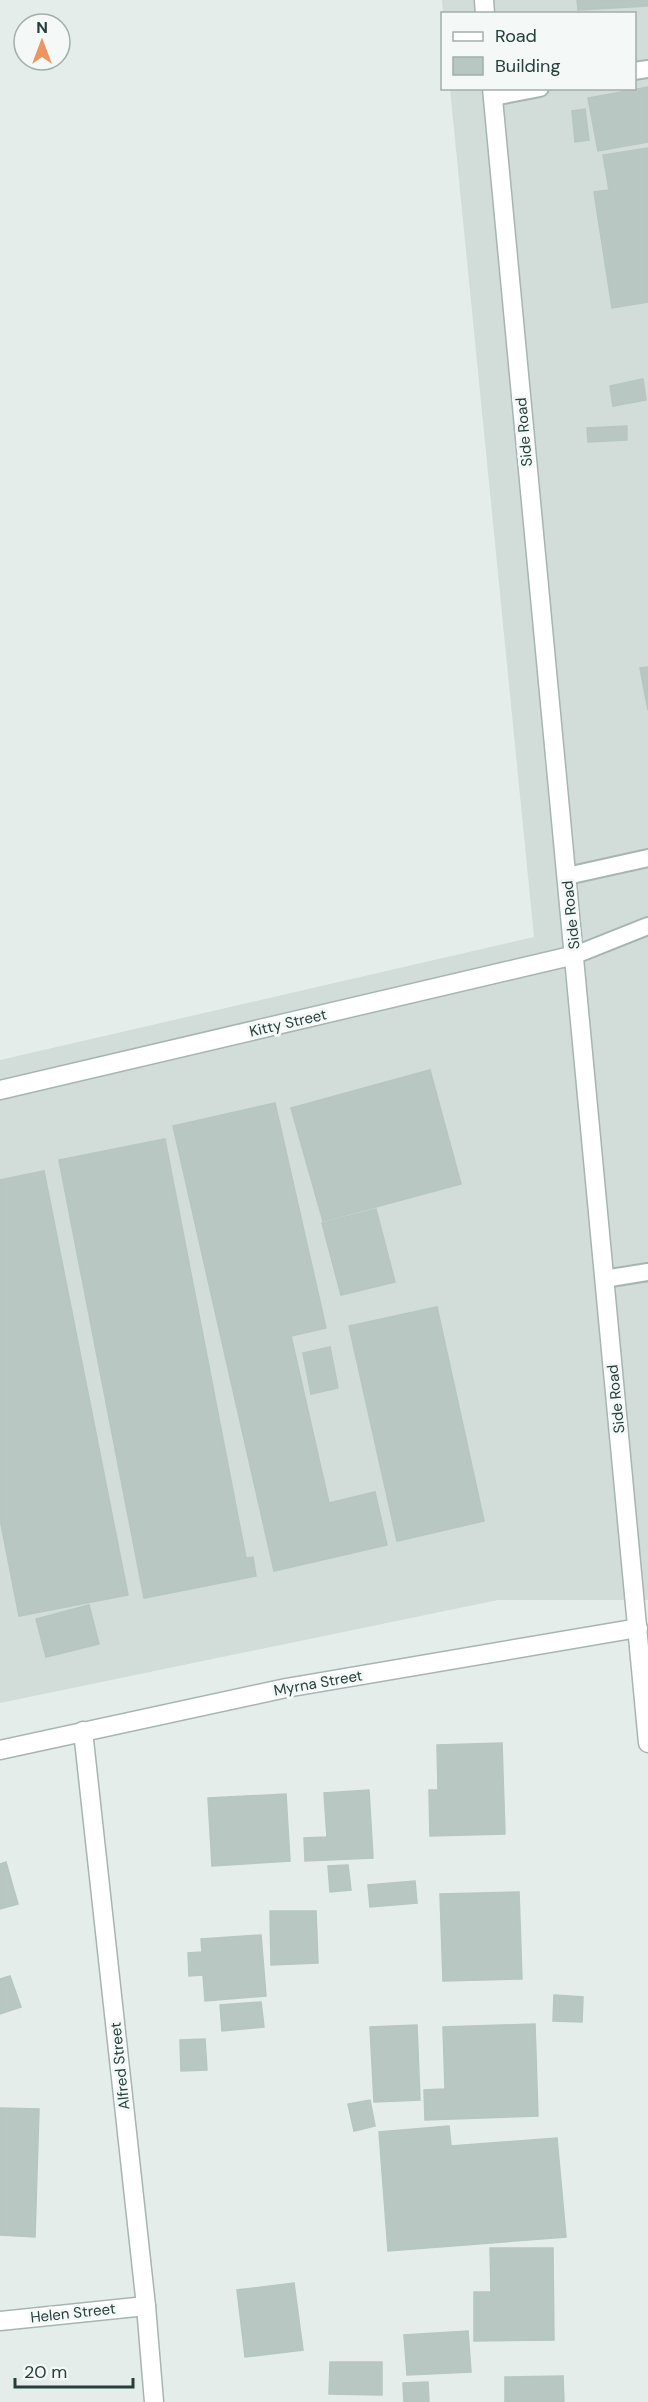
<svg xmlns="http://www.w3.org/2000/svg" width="648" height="2402" viewBox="0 0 648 2402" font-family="'DM Sans',sans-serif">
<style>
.built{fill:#d2dcd9}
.building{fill:#b9c7c3;stroke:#b6c6c1;stroke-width:1.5}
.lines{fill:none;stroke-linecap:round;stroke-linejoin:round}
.service-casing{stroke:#a7b5b2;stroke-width:20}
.minor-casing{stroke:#a7b5b2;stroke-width:21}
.tertiary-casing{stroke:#a7b5b2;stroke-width:21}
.service{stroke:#fff;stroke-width:16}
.minor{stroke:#fff;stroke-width:18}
.tertiary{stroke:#fff;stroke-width:18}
.labels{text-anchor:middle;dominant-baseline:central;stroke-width:6;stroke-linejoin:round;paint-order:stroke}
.street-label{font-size:15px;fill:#243e3a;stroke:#f4f9f7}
</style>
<rect width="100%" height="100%" fill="#e4edea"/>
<path class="built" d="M 442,0 L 648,0 L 648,1600 L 498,1600 L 0,1703 L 0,1060 L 534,937 L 450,89 L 634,88 L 634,14 L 443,13 Z"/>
<g class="building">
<path d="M 577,0 L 648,0 L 648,6 L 578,10 Z"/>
<path d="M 648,87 L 648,142 L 598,151 L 588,98 Z"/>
<path d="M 585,109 L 589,140 L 575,142 L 572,111 Z"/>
<path d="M 648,148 L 648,302 L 612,308 L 594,192 L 609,190 L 603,155 Z"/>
<path d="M 643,379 L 646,400 L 613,406 L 610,386 Z"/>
<path d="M 627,426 L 627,440 L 588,442 L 587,428 Z"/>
<path d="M 648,667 L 648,710 L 640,668 Z"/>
<path d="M 430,1070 L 461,1184 L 323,1221 L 291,1108 Z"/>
<path d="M 275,1103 L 326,1328 L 291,1336 L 329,1503 L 375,1492 L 387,1545 L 274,1571 L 173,1126 Z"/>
<path d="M 165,1139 L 246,1558 L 253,1557 L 256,1576 L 144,1598 L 59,1160 Z"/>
<path d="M 44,1171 L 128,1595 L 19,1616 L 0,1519 L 0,1180 Z"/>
<path d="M 376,1209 L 395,1282 L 341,1295 L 322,1223 Z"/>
<path d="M 437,1307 L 484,1521 L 397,1541 L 349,1326 Z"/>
<path d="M 330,1347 L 338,1388 L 311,1394 L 303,1353 Z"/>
<path d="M 89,1605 L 99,1644 L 46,1657 L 36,1619 Z"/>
<path d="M 502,1743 L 505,1834 L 430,1836 L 429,1790 L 438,1790 L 437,1745 Z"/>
<path d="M 369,1790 L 373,1858 L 305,1861 L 304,1838 L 327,1837 L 324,1793 Z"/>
<path d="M 286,1794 L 290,1861 L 212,1866 L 208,1798 Z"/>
<path d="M 6,1862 L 18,1904 L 0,1909 L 0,1864 Z"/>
<path d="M 348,1865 L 351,1890 L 330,1892 L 328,1866 Z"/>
<path d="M 415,1881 L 417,1903 L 370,1907 L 368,1885 Z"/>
<path d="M 519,1892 L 522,1979 L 443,1981 L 440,1894 Z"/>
<path d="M 270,1911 L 316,1911 L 318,1963 L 271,1965 Z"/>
<path d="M 261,1935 L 266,1996 L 205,2001 L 203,1975 L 189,1976 L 188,1953 L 202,1952 L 201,1939 Z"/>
<path d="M 10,1976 L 21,2007 L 0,2014 L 0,1979 Z"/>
<path d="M 554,1995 L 583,1997 L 582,2022 L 553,2021 Z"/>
<path d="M 261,2002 L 264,2027 L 222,2031 L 220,2005 Z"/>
<path d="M 535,2024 L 538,2116 L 425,2120 L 424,2090 L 445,2089 L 443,2027 Z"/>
<path d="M 417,2025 L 420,2100 L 374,2102 L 370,2027 Z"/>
<path d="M 205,2039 L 207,2070 L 181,2071 L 180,2040 Z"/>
<path d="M 370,2100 L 375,2126 L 354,2131 L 348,2104 Z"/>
<path d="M 0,2108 L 39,2109 L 35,2237 L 0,2235 Z"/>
<path d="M 449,2126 L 451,2146 L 557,2138 L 566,2237 L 388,2251 L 379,2132 Z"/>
<path d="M 490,2248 L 553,2248 L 554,2340 L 474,2341 L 474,2292 L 491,2292 Z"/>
<path d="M 294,2283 L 303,2350 L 245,2357 L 237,2290 Z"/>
<path d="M 468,2331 L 471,2372 L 407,2375 L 404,2335 Z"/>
<path d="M 330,2362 L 382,2362 L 382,2395 L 329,2394 Z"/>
<path d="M 563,2376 L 564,2402 L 505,2402 L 505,2377 Z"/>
<path d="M 428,2382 L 429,2402 L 404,2402 L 403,2383 Z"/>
</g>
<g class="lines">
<defs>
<g id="service">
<path d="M 634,71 L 648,69"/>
<path d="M 493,97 L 540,88"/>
<path d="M 567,876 L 648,858"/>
<path d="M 575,955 L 648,926"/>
<path d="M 604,1279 L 648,1272"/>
</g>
<g id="minor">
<path d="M 0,1090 L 575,955"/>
<path d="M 83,1731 L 146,2306 L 154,2402"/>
<path d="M 0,1750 L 286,1688 L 638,1628"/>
<path d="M 0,2321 L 146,2306"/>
</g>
<g id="tertiary">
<path d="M 484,0 L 485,14"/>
<path d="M 492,88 L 648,1743"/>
</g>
</defs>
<use href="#service" class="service-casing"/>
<use href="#minor" class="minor-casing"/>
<use href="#tertiary" class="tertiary-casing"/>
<use href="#service" class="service"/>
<use href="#minor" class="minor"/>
<use href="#tertiary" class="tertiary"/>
</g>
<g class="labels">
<g class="street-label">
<text transform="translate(524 432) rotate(-95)">Side Road</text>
<text transform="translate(571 915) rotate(-96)">Side Road</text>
<text transform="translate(288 1023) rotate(-13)">Kitty Street</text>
<text transform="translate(616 1399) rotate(-96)">Side Road</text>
<text transform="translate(318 1683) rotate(-10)">Myrna Street</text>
<text transform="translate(120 2066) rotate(-96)">Alfred Street</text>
<text transform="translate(73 2313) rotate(-6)">Helen Street</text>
</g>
</g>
<rect x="441" y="12" width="195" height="78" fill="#f4f9f7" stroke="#a1aeab" stroke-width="1.5"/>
<rect x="453" y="32" width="30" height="9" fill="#ffffff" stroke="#a1aeab" stroke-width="1.5"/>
<text x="495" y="42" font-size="18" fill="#243e3a">Road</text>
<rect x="453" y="57" width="30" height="18" fill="#b9c7c3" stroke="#a1aeab" stroke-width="1.5"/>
<text x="495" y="72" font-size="18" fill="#243e3a">Building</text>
<g transform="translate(42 42)"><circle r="28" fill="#f4f9f7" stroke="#a1aeab" stroke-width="1.5"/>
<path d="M0-4.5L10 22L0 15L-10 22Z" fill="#ed9561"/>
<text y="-9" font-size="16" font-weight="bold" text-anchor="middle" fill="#243e3a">N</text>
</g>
<path d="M15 2378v9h118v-9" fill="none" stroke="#243e3a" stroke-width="3"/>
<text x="24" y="2378" font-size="18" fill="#243e3a" stroke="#f4f9f7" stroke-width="4.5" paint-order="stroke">20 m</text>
</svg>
